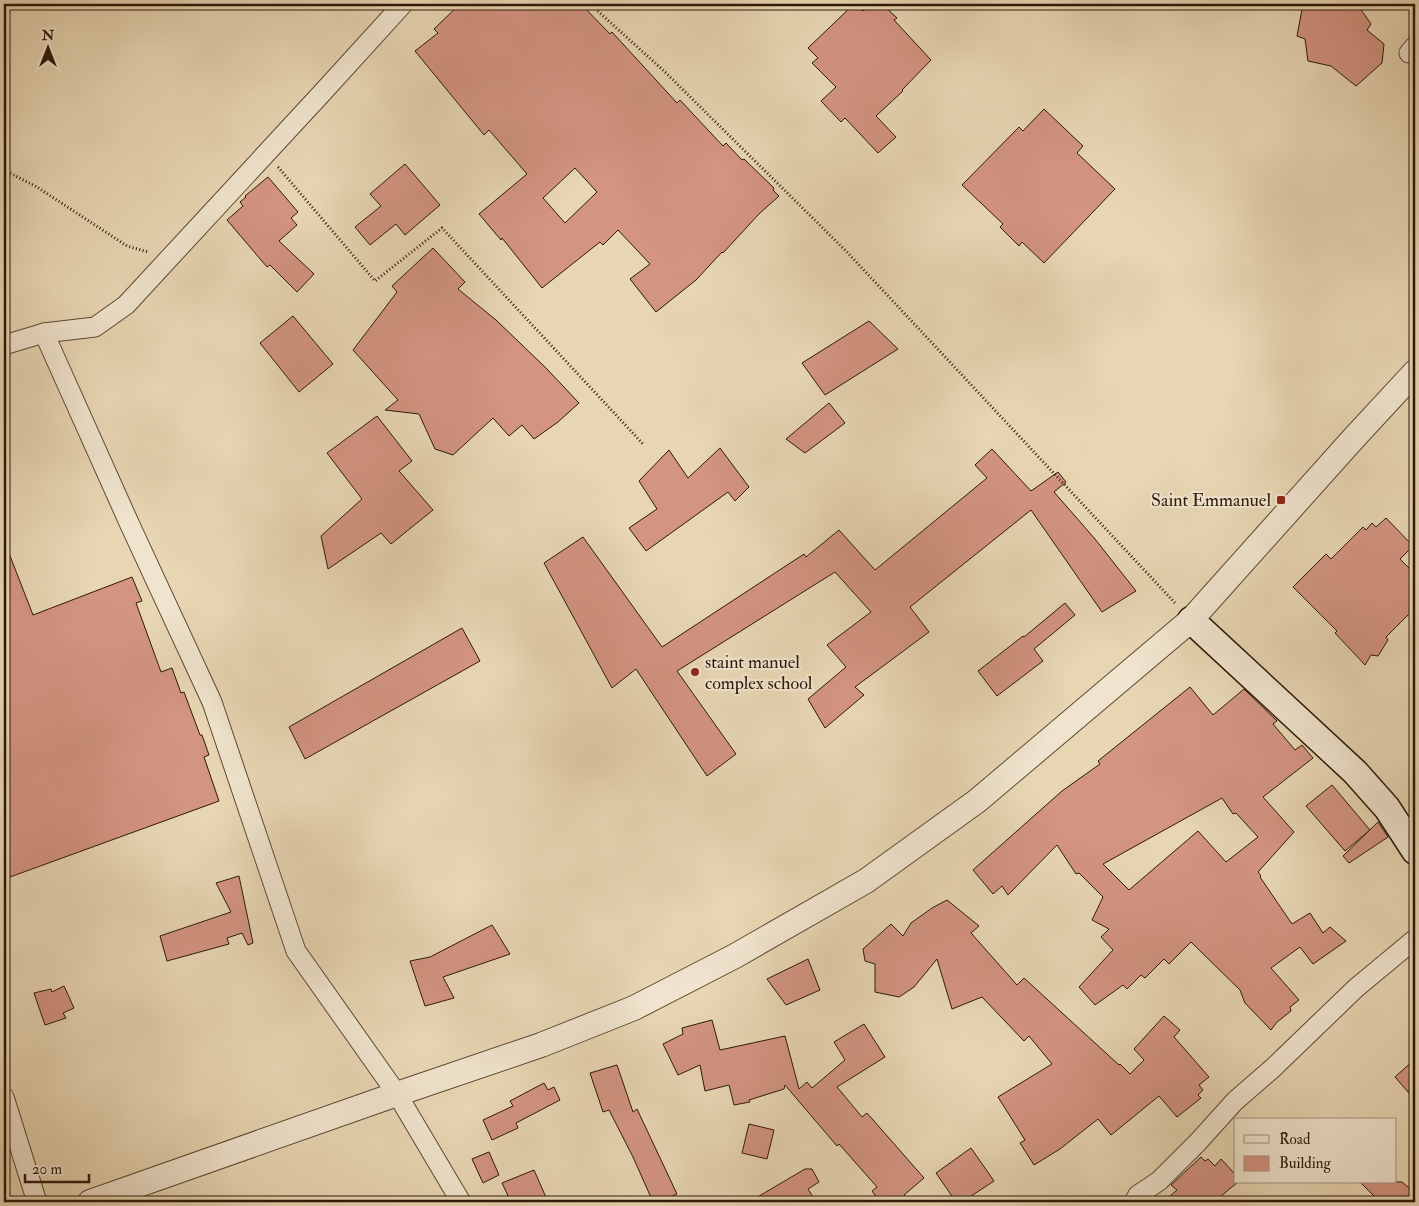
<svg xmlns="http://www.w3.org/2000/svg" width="1419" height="1206" viewBox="0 0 1419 1206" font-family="'IM FELL Double Pica',serif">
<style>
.building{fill:#d39481;stroke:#2c1809;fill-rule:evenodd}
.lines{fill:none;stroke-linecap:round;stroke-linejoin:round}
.minor-casing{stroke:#5b4834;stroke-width:21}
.tertiary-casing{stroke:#5b4834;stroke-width:26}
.secondary-casing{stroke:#2c1809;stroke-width:29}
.path{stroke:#2c1809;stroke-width:3;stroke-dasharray:1 2.5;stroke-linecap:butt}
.minor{stroke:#f0e4ce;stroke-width:19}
.tertiary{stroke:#f0e4ce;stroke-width:24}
.secondary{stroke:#f0e4ce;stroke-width:26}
.poi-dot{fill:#8f2418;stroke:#f0e4ce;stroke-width:2}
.labels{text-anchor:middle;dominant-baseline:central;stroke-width:4;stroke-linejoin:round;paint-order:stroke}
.poi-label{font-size:18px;fill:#2c1809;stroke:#f0e4ce;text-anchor:end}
</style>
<rect width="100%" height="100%" fill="#e8d6b3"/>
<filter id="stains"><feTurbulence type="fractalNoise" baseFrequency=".004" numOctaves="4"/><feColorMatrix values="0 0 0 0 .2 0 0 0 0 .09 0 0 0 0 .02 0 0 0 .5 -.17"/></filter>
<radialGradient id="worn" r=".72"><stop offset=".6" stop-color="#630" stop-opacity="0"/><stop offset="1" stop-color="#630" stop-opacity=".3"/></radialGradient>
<g class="building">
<path d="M 460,4 L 581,4 L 610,34 L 612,32 L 677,103 L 680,100 L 723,146 L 726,143 L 742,160 L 744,159 L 774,188 L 773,190 L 779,196 L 759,214 L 723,253 L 722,252 L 696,280 L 656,312 L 630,279 L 650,264 L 618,230 L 603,245 L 600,242 L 542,288 L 502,238 L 501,240 L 479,214 L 527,174 L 489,130 L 484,135 L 415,51 L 438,33 L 434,29 ZM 575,168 L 597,192 L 565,223 L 543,198 Z"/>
<path d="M 854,4 L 856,4 L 863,11 L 871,4 L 882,4 L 897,18 L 894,20 L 931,60 L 902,90 L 903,91 L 876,116 L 896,137 L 878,153 L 845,118 L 841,122 L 821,101 L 836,87 L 812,63 L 818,58 L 808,48 Z"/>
<path d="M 1303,4 L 1357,4 L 1371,24 L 1367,30 L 1384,44 L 1382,63 L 1356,86 L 1331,66 L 1308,61 L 1305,39 L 1297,36 Z"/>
<path d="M 1044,109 L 1083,146 L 1077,153 L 1115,189 L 1044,263 L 1022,242 L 1019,246 L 1000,227 L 1003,224 L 962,185 L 1019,127 L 1023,131 Z"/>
<path d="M 405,164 L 440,205 L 405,235 L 396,224 L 370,245 L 355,227 L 381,206 L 370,194 Z"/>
<path d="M 268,177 L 298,212 L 291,218 L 297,225 L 279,241 L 314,274 L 297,292 L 270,265 L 267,267 L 227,220 L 243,206 L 240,202 L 246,197 L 245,196 Z"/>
<path d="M 433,248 L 465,282 L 458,289 L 496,320 L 546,368 L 579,403 L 558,422 L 534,439 L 522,425 L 509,436 L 493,418 L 453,455 L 435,449 L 419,414 L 385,410 L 398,400 L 353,350 L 397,292 L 392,286 Z"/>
<path d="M 293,316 L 333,364 L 299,392 L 260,343 Z"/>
<path d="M 869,321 L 898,349 L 825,395 L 802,363 Z"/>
<path d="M 829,403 L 845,423 L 805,453 L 786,439 Z"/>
<path d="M 377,416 L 412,461 L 399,471 L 433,510 L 391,544 L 381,533 L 328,569 L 321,536 L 362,499 L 327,453 Z"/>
<path d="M 720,448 L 749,487 L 735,501 L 728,492 L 646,551 L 629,528 L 657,509 L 639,481 L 669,450 L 688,478 Z"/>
<path d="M 992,449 L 1031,491 L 1058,472 L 1066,482 L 1054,492 L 1095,539 L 1136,591 L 1102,612 L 1031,510 L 910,607 L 929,632 L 855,687 L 864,695 L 825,728 L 808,699 L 846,667 L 827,645 L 871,612 L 835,572 L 677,671 L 736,754 L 707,776 L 636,669 L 612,688 L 544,563 L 583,537 L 662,647 L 804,554 L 806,557 L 839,530 L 875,570 L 987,478 L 975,465 Z"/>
<path d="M 1386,518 L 1413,546 L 1400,559 L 1415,574 L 1415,608 L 1386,637 L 1388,640 L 1378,656 L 1371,655 L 1365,665 L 1335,633 L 1337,631 L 1293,587 L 1326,554 L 1331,559 L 1363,527 L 1366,530 L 1372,523 L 1376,527 Z"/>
<path d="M 4,543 L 5,543 L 33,615 L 132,577 L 142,601 L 136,603 L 161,672 L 172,668 L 181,693 L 184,692 L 200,735 L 202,735 L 209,755 L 204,757 L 219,801 L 10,877 L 4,857 Z"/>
<path d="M 1065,603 L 1075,615 L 1034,649 L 1043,661 L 997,696 L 978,671 L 1023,636 L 1024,637 Z"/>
<path d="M 462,628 L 480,661 L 305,759 L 289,727 Z"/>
<path d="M 1190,687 L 1213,715 L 1244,689 L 1277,721 L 1273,724 L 1295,750 L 1302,745 L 1313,758 L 1263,797 L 1294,832 L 1258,872 L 1261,876 L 1260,877 L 1292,924 L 1310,913 L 1323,933 L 1330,927 L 1346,941 L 1313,964 L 1300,947 L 1271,968 L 1299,1000 L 1290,1007 L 1291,1011 L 1277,1022 L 1271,1030 L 1245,1003 L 1240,990 L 1191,942 L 1169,964 L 1164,959 L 1145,978 L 1141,975 L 1127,989 L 1123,985 L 1095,1005 L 1079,987 L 1113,950 L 1101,937 L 1109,929 L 1092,920 L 1103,897 L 1079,873 L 1076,874 L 1057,845 L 1008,895 L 1002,886 L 993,894 L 973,870 L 1062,791 L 1100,764 L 1098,761 ZM 1222,798 L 1233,814 L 1236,813 L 1258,837 L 1226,862 L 1198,831 L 1129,890 L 1103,864 Z"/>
<path d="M 1332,785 L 1370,830 L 1345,851 L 1306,806 Z"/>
<path d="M 1378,822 L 1388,837 L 1349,863 L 1343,856 Z"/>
<path d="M 239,876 L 253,943 L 248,945 L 242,933 L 227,938 L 229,944 L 167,961 L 160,936 L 231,912 L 216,883 Z"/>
<path d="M 947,900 L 979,926 L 971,933 L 1017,985 L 1024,978 L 1119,1065 L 1120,1064 L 1130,1074 L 1144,1060 L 1134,1049 L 1164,1016 L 1180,1030 L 1174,1037 L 1209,1077 L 1199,1085 L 1203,1090 L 1198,1095 L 1201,1098 L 1177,1117 L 1159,1096 L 1111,1135 L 1098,1119 L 1060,1149 L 1034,1165 L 1020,1143 L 1025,1140 L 998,1097 L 1052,1064 L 1029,1036 L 1024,1041 L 982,997 L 952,1009 L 937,959 L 914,987 L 899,997 L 875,992 L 875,964 L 865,961 L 863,949 L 891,924 L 903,936 L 911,923 L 932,908 Z"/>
<path d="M 492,925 L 510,954 L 443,977 L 454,998 L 425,1006 L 410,961 L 430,957 Z"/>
<path d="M 808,959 L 820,990 L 786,1005 L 767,979 Z"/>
<path d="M 64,986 L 74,1008 L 63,1013 L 66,1018 L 45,1025 L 34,993 L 51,989 L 52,992 Z"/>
<path d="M 712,1020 L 720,1050 L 785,1036 L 799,1089 L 807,1082 L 812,1088 L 845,1060 L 834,1042 L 864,1024 L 885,1057 L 837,1087 L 862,1117 L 867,1113 L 924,1178 L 904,1195 L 910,1202 L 880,1202 L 872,1191 L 877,1187 L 839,1144 L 837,1146 L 785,1085 L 784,1089 L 749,1100 L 750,1102 L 734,1105 L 729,1085 L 705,1091 L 700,1065 L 678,1075 L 663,1044 L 683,1034 L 682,1028 Z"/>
<path d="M 1415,1059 L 1415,1100 L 1395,1077 Z"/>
<path d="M 617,1065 L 633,1112 L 637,1109 L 677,1194 L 658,1202 L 653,1202 L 633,1157 L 609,1110 L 603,1112 L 590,1073 Z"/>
<path d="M 544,1083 L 548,1090 L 554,1087 L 560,1100 L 516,1123 L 518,1128 L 492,1140 L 483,1120 L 513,1106 L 510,1101 Z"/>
<path d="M 749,1124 L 774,1130 L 767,1159 L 742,1153 Z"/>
<path d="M 971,1148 L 994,1181 L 962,1202 L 956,1202 L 936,1173 Z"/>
<path d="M 489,1152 L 499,1175 L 483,1183 L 472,1159 Z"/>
<path d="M 1201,1157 L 1205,1161 L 1208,1159 L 1215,1166 L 1221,1159 L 1235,1174 L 1235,1182 L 1238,1182 L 1214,1202 L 1163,1202 L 1177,1190 L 1171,1185 Z"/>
<path d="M 805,1169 L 812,1169 L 819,1182 L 808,1189 L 816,1202 L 749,1202 Z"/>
<path d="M 534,1170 L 548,1202 L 511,1202 L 502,1183 Z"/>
<path d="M 1360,1182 L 1402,1182 L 1415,1193 L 1415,1202 L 1380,1202 Z"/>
</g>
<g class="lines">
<defs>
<g id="minor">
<path d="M 1409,53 L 1415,46"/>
<path d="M 44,333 L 130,525 L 212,702 L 296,951 L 397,1094 L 461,1202"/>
<path d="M 4,345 L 44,333 L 95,327 L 126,305 L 322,93 L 403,4"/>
<path d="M 4,1097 L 37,1202"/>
<path d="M 1134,1202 L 1138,1195 L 1159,1181 L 1198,1142 L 1235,1101 L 1273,1068 L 1356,988 L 1415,939"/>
</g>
<path id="tertiary" d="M 90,1202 L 397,1094 L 541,1045 L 634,1008 L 735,956 L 866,881 L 977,801 L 1191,620 L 1353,439 L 1415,372"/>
<path id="secondary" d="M 1191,620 L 1355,772 L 1387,808 L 1415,851"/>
</defs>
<use href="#minor" class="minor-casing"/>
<use href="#tertiary" class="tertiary-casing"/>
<use href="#secondary" class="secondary-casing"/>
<g class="path">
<path d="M 590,4 L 665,72 L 847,252 L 1176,604"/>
<path d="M 278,167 L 375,281 L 442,228 L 643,444"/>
<path d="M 4,170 L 37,187 L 127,246 L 148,252"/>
</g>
<use href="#minor" class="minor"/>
<use href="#tertiary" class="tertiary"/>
<use href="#secondary" class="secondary"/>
</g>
<g class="poi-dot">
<rect x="1276" y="495" width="10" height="10" rx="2.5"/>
<circle cx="695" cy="672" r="5"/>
</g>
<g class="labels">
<g class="poi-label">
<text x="1271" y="500">Saint Emmanuel</text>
<text x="705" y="662" text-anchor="start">staint manuel<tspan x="705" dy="21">complex school</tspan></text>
</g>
</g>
<rect width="1419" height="1206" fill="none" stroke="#e8d6b3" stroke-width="20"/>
<rect x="5" y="5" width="1409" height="1196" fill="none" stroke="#2c1809" stroke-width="2.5"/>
<rect x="10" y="10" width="1399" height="1186" fill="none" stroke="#2c1809"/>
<rect x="1234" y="1118" width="162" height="65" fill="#f0e4ce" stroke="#a2927f"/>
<rect x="1244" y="1135" width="25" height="8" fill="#f0e4ce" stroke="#a2927f"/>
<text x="1279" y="1144" font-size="15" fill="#2c1809">Road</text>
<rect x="1244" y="1156" width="25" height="15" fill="#d39481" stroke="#a2927f"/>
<text x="1279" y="1168" font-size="15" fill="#2c1809">Building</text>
<g transform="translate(48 48)" stroke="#f0e4ce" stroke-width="4" paint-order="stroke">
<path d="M0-4L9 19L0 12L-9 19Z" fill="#2c1809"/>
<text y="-8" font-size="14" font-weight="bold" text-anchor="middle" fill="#2c1809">N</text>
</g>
<path d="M25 1174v8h64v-8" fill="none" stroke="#2c1809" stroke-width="2.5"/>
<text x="32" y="1174" font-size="15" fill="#2c1809" stroke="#f0e4ce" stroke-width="4" paint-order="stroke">20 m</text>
<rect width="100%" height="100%" filter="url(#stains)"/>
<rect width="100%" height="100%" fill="url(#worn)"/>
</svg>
